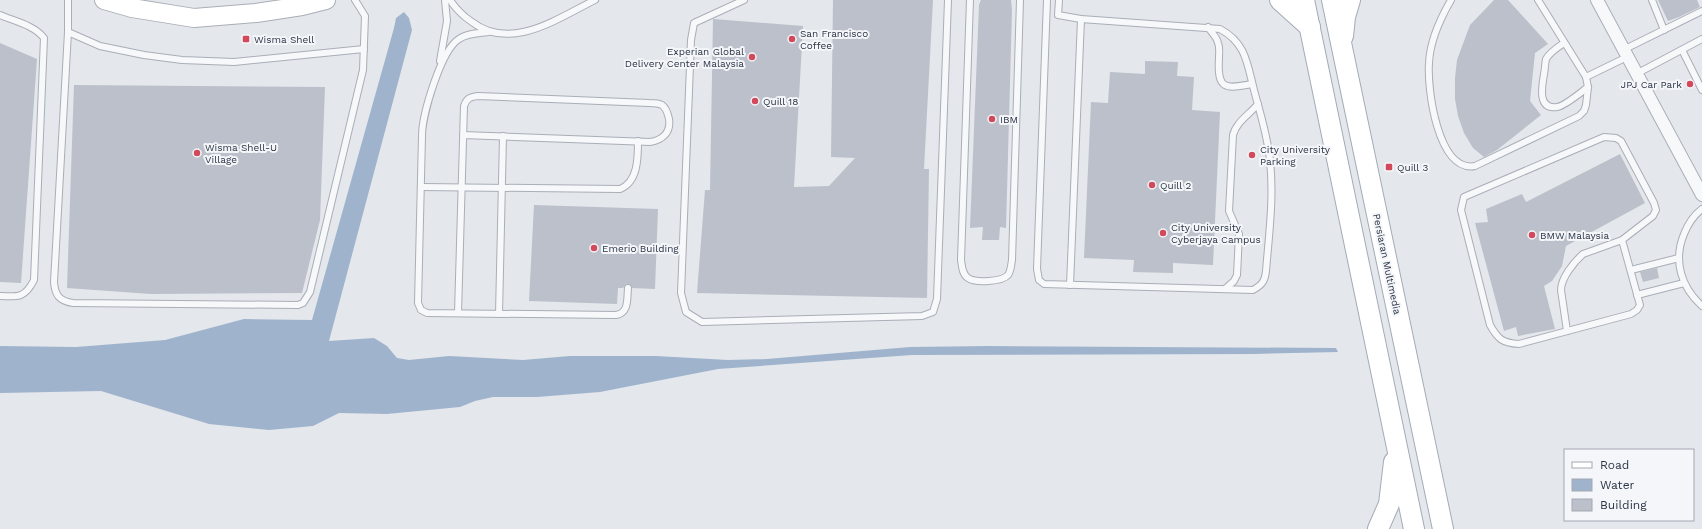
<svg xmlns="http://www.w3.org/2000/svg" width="1702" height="529" viewBox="0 0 1702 529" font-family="'Work Sans',sans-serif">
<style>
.water{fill:#9fb4cc}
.building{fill:#bbc0ca}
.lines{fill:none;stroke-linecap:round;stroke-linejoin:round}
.service-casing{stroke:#a9aeb7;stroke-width:8}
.minor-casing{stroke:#a9aeb7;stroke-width:14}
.secondary-casing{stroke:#a9aeb7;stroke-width:20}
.primary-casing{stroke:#a3abb8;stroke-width:22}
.service{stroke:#f7f8fa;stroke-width:6}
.minor{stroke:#f7f8fa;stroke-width:12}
.secondary{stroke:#fff;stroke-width:18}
.primary{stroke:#fff;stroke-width:20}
.poi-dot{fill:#d1495b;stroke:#f4f6f9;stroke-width:1.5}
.labels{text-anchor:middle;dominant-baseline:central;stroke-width:4;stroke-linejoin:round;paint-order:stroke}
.poi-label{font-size:10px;fill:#2b3445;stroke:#f4f6f9;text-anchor:start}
.street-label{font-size:10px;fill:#2b3445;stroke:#f4f6f9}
</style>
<rect width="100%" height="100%" fill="#e4e7ec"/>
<path class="water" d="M 404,12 L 409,18 L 412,30 L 329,341 L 374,338 L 387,346 L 397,358 L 409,360 L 449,356 L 523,360 L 570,356 L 656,356 L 728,360 L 767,359 L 910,347 L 988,346 L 1336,348 L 1338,352 L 1254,354 L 912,355 L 718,369 L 600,392 L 537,397 L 493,397 L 475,401 L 460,407 L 387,414 L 339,413 L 313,426 L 269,430 L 209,424 L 101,391 L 0,393 L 0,346 L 76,347 L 165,340 L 244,319 L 312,320 L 394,28 L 396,18 Z"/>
<g class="building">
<path d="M 833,0 L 933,0 L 924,169 L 929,169 L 927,298 L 697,293 L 705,190 L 710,190 L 713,19 L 803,26 L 794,187 L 829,186 L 855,158 L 831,157 Z"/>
<path d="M 981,0 L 1011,0 L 1012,10 L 1006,228 L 1000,227 L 999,240 L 982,240 L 983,227 L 970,228 L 979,5 Z"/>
<path d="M 1494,0 L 1508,0 L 1548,44 L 1535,53 L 1530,101 L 1541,115 L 1497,150 L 1484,157 L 1473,148 L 1464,133 L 1458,116 L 1455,99 L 1455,78 L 1457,60 L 1470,25 Z"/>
<path d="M 1658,0 L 1697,0 L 1700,7 L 1679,17 L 1668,21 Z"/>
<path d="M 0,43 L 37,59 L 21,283 L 0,282 Z"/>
<path d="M 1145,61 L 1178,62 L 1177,76 L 1194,77 L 1192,110 L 1220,112 L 1213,265 L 1173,263 L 1173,273 L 1133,272 L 1134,260 L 1084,258 L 1091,102 L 1108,103 L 1110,72 L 1145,74 Z"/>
<path d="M 74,85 L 325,87 L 320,220 L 302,293 L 151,294 L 67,288 Z"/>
<path d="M 1620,154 L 1645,203 L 1566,246 L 1562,266 L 1552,281 L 1544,286 L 1555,329 L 1518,336 L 1516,327 L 1504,331 L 1475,223 L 1488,222 L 1486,209 L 1522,194 L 1526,202 Z"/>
<path d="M 534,205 L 658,209 L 655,289 L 632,288 L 631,285 L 626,284 L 623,288 L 618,288 L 617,304 L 529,301 Z"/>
<path d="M 1657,268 L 1659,278 L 1643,282 L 1640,272 Z"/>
</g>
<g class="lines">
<defs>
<g id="service">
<path d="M 68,0 L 68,32 L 54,282 C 55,295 59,301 73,303 L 298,305 L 303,303 L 310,292 L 363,70 L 365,16 L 355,0"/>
<path d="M 450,0 C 456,9 463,16 472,22 C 511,52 558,18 595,0"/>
<path d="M 744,0 L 694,23 L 691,40 L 681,293 L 686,312 L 702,322 L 922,316 L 933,312 L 937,299 L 948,0"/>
<path d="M 970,0 L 961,260 C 962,266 962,274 968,278 C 975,283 1002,282 1008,275 C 1011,271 1011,265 1012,260 L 1020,0"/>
<path d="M 1047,0 L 1037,269 L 1039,280 L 1044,284 L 1253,290 C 1262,285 1265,281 1266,271 C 1269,234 1274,197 1270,161 C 1268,137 1260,113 1254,90 C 1247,63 1246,43 1220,29 L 1081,19 L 1058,15 L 1059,0"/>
<path d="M 1451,0 C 1440,19 1430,40 1429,63 C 1427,89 1438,173 1475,166 L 1579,116 L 1584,111 L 1586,105 L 1588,87 L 1586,77 L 1538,0"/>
<path d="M 1652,0 L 1664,30"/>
<path d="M 0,15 C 14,21 34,25 44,38 L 34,280 C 25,298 18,297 0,296"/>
<path d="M 1208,27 C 1211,32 1217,37 1218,43 C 1220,48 1219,53 1219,58 C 1217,90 1225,89 1252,84"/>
<path d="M 68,32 L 100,46 L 144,55 L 182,60 L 234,62 L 364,49"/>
<path d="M 489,32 C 479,33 467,33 459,39 C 441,50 422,115 422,136 L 418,303 L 421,310 L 427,313 L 616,315 C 629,313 627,299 628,288"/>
<path d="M 1564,43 C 1558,47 1550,52 1546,59 C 1545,63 1545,70 1544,74 C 1542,86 1537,110 1557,107 C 1565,106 1580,93 1588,87"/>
<path d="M 1623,50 L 1702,11"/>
<path d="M 1682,50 L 1702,90"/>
<path d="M 440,61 L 447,21 L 445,0"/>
<path d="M 1636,74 L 1702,39"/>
<path d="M 1586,77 L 1627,57"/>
<path d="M 1604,137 L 1616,138 L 1621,141 L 1654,203 L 1656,210 L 1653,216 L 1622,240 L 1640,305 L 1637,310 L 1631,314 L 1519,344 C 1502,343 1498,339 1490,325 L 1461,210 L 1464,197 Z"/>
<path d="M 421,187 L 620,189 C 638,182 638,158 638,141"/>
<path d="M 1702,209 C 1694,215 1688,224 1684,234 C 1673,261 1681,287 1702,306"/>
<path d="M 1631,270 L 1679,258"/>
<path d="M 1070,285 L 1081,19"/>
<path d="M 1225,289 L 1234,281 L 1237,275 L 1239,234 L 1229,211 L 1233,135 C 1236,122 1250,114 1258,104"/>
<path d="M 1637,295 L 1684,283"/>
<path d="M 458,313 L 464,106 C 467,98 470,97 478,96 L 649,103 C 653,103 658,103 662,105 C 666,108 668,114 669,119 C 671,132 663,140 650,142 L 463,135"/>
<path d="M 499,314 L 503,136"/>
<path d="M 1567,331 L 1561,290 C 1561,278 1574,262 1583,254 L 1622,240"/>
</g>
<path id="minor" d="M 1597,0 L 1702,195"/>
<path id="secondary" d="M 104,0 L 132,8 L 194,18 L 256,13 L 302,6 L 326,0"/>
<g id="primary">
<path d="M 1280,0 L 1310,27"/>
<path d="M 1304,0 L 1414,529"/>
<path d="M 1332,0 L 1443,529"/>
<path d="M 1343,36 L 1345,17 L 1350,0"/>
<path d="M 1378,529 L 1389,504 L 1394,462"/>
</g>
</defs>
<use href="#service" class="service-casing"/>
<use href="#minor" class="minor-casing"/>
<use href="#secondary" class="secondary-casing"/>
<use href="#primary" class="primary-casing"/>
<use href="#service" class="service"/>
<use href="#minor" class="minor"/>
<use href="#secondary" class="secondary"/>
<use href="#primary" class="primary"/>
</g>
<g class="poi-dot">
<rect x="242" y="35" width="8" height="8" rx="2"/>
<circle cx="792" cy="39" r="4"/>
<circle cx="752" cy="57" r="4"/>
<circle cx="1690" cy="84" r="4"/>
<circle cx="755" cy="101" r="4"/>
<circle cx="992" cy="119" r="4"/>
<circle cx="197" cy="153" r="4"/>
<circle cx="1252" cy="155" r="4"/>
<rect x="1385" y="163" width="8" height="8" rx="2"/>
<circle cx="1152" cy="185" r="4"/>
<circle cx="1163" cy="233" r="4"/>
<circle cx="1532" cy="235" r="4"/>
<circle cx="594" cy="248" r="4"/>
</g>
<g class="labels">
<g class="poi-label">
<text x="800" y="33">San Francisco<tspan x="800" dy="12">Coffee</tspan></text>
<text x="254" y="39">Wisma Shell</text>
<text x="744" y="51" text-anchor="end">Experian Global<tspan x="744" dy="12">Delivery Center Malaysia</tspan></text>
<text x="1682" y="84" text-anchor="end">JPJ Car Park</text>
<text x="763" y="101">Quill 18</text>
<text x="1000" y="119">IBM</text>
<text x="205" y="147">Wisma Shell-U<tspan x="205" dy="12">Village</tspan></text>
<text x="1260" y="149">City University<tspan x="1260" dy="12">Parking</tspan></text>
<text x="1397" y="167">Quill 3</text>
<text x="1160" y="185">Quill 2</text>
<text x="1171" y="227">City University<tspan x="1171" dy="12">Cyberjaya Campus</tspan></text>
<text x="1540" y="235">BMW Malaysia</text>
<text x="602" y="248">Emerio Building</text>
</g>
<g class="street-label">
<text transform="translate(1387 264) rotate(78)">Persiaran Multimedia</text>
</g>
</g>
<rect x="1564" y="449" width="130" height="72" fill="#f4f6f9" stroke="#a4a8b1"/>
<rect x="1572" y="462" width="20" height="6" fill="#ffffff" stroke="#a4a8b1"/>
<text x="1600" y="469" font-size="12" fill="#2b3445">Road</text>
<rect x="1572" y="479" width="20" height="12" fill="#9fb4cc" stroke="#a4a8b1"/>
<text x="1600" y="489" font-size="12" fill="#2b3445">Water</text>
<rect x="1572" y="499" width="20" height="12" fill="#bbc0ca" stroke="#a4a8b1"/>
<text x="1600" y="509" font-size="12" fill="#2b3445">Building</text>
</svg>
